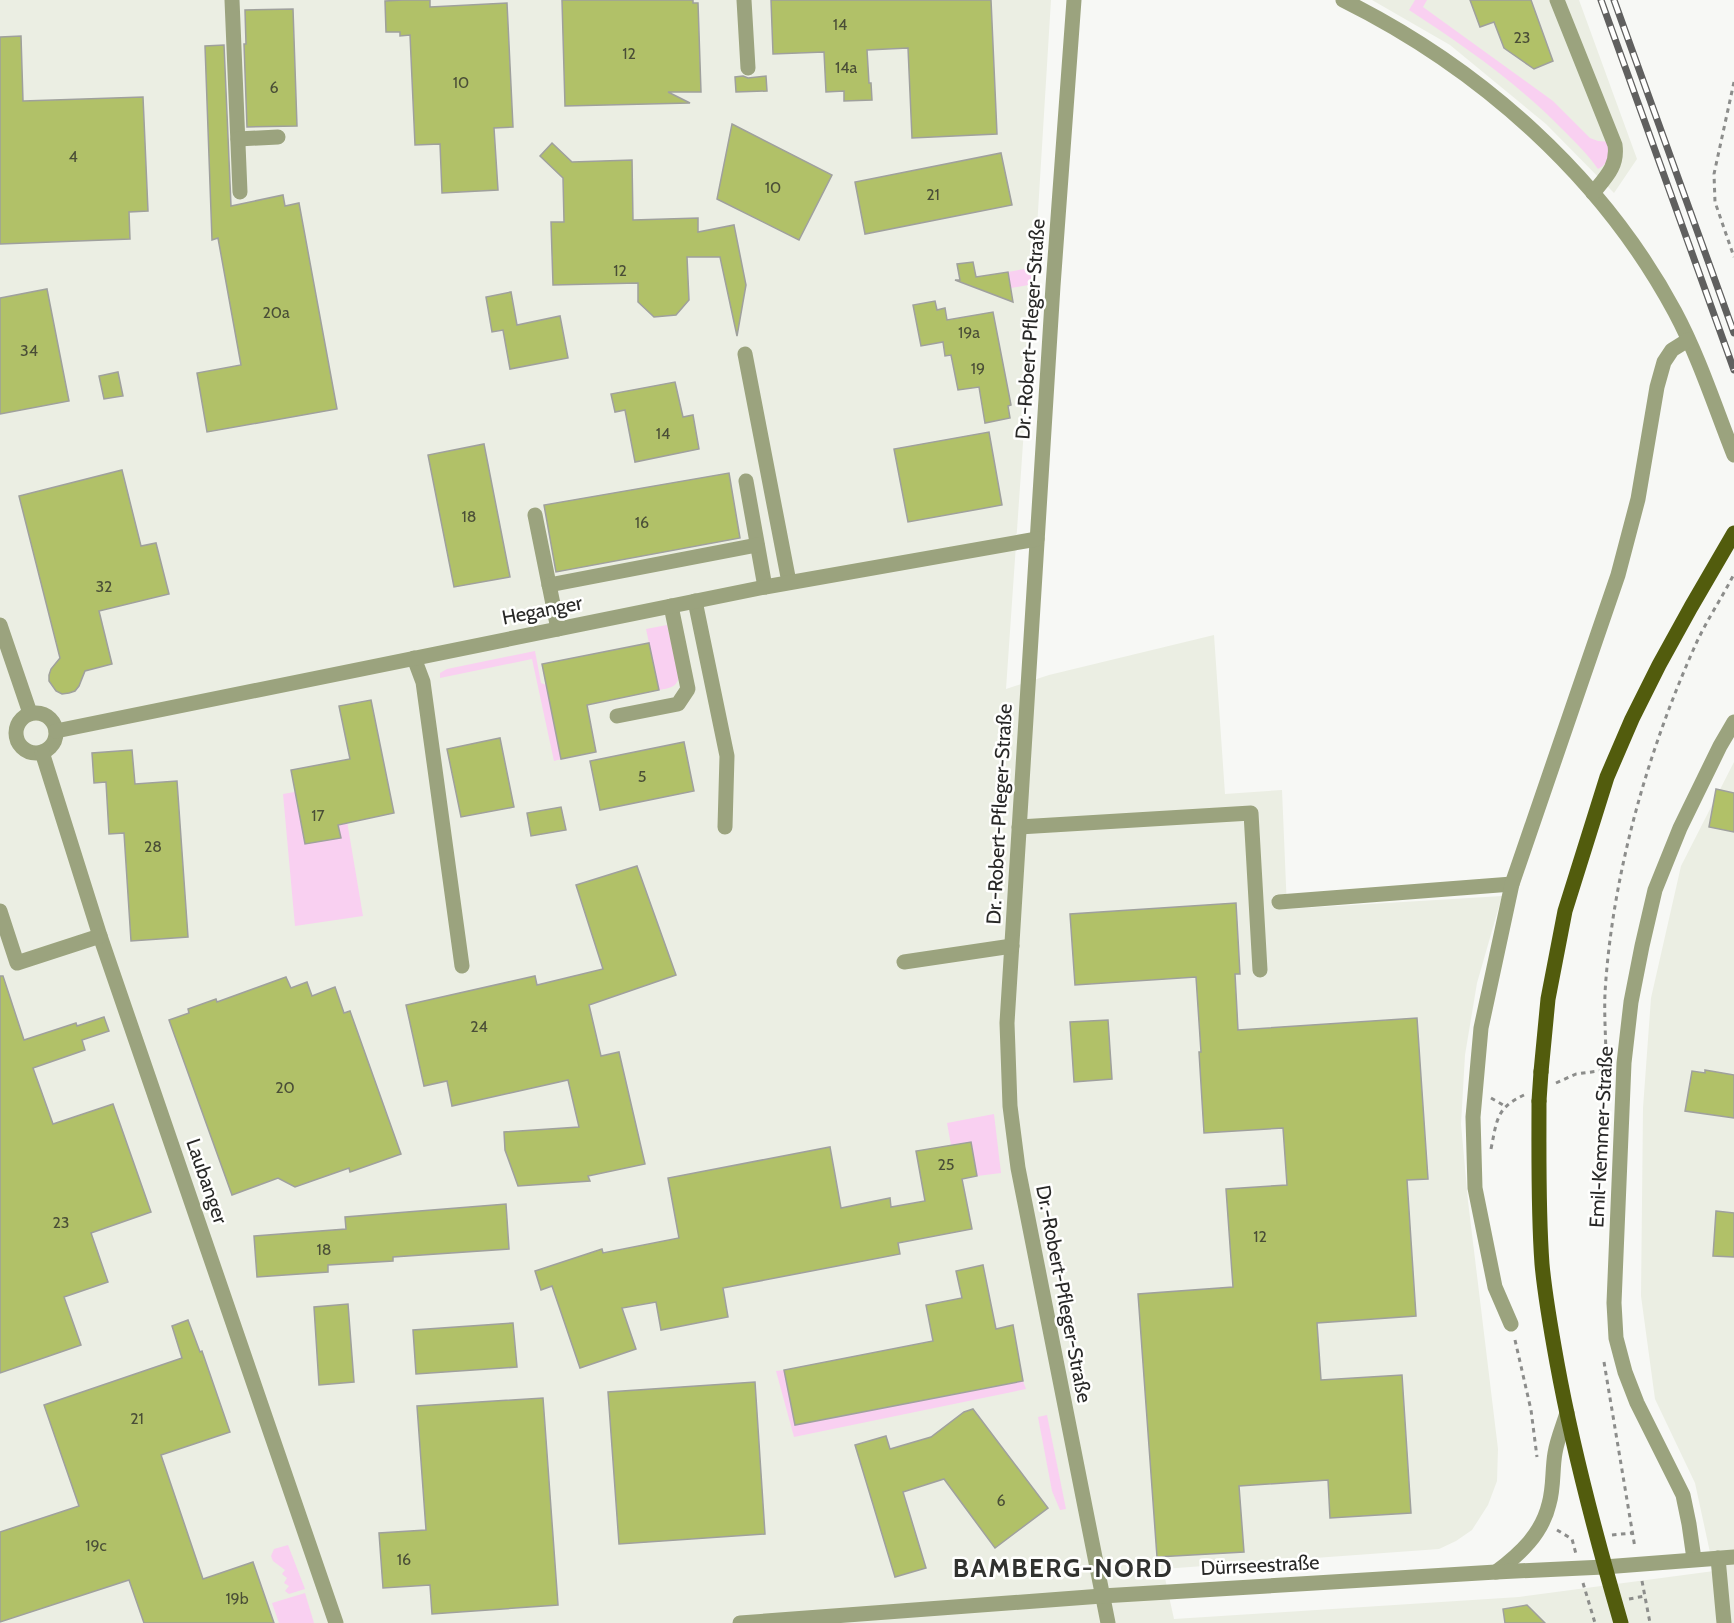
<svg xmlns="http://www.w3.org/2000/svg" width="1734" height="1623" viewBox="0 0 1734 1623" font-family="Cabin,sans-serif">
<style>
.built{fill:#ebeee3}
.green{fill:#f9d0f1}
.building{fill:#b1c168;stroke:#9fa09d;stroke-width:1.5}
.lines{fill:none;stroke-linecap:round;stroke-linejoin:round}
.path{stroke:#8c8d8b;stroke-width:3;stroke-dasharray:4.5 4.5;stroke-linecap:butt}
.minor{stroke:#9ba37e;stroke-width:15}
.major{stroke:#525c0d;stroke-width:15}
.rail-casing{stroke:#60605f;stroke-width:7}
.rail{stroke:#fffffe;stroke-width:4.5;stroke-dasharray:14;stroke-linecap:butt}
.major-bridge{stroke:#525c0d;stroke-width:15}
.labels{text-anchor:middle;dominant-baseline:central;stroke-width:5;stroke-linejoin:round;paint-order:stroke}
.number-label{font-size:16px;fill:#4a4e37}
.street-label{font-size:20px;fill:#282827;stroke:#fffffe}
.district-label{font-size:26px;font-weight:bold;letter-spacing:1.5px;fill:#31322f;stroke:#fffffe}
</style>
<rect width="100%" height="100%" fill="#f7f8f5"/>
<g class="built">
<path d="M 0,0 L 1051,0 L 1030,342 L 1006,689 L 1049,675 L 1214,635 L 1225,794 L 1282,790 L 1287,909 L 1502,896 L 1477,983 L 1465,1055 L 1461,1124 L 1468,1201 L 1498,1449 L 1497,1481 L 1488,1505 L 1472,1530 L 1456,1541 L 1439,1549 L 1163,1569 L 1174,1619 L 1519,1597 L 1714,1571 L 1695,1483 L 1655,1399 L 1641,1296 L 1643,1108 L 1651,998 L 1681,866 L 1734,762 L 1734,1623 L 0,1623 Z"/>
<path d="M 1372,0 L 1579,0 L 1637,159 L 1614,193 L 1546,124 L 1450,45 Z"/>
</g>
<g class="green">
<path d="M 1415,0 L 1427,0 L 1423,7 L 1553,101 L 1590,138 L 1598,141 L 1610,142 C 1608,156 1611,162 1598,169 C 1587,153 1574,141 1561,128 C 1516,82 1463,45 1409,10 Z"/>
<path d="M 1035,267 L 1034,284 L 1011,288 L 1008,272 Z"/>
<path d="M 667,625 L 679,676 C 677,688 669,688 659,690 L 646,629 Z"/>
<path d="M 535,651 L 541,683 L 546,685 L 561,759 L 554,761 L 532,659 L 440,678 L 440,673 L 447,669 Z"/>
<path d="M 337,762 L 363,916 L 295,926 L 283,794 L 295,792 L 305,844 L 341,838 L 327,763 Z"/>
<path d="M 994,1114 L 1001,1173 L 977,1176 L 971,1142 L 951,1145 L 947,1123 Z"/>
<path d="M 784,1370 L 795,1425 L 1023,1381 L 1026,1389 L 794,1437 L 776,1371 Z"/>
<path d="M 1047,1415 L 1066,1509 L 1060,1510 L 1052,1491 L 1038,1417 Z"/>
<path d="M 288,1545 L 305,1589 L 289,1594 L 285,1591 L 289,1586 L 284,1583 L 287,1578 L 282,1574 L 285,1570 L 273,1561 L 271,1556 L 274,1549 Z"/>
<path d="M 305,1593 L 314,1623 L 279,1623 L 272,1603 Z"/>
</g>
<g class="building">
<path d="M 403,0 L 430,0 L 430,7 L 507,3 L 513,127 L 494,128 L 498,190 L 442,193 L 440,144 L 415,145 L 410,35 L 400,36 L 400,32 L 386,32 L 385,1 Z"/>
<path d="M 562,0 L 693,0 L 693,3 L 698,3 L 701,92 L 668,92 L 690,103 L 565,106 Z"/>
<path d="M 771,0 L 991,0 L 997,134 L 912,138 L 908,48 L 867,50 L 869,83 L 871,83 L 872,100 L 844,101 L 844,91 L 826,92 L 824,52 L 773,54 Z"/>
<path d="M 1470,0 L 1531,0 L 1553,61 L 1534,69 L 1504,48 L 1494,22 L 1480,27 Z"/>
<path d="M 293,9 L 297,126 L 247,127 L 244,44 L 246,44 L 245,10 Z"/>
<path d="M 21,36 L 23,101 L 143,97 L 148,211 L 129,212 L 130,239 L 0,244 L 0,37 Z"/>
<path d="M 224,45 L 231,206 L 283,195 L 285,206 L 299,203 L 337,409 L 207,432 L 197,373 L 241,365 L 218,238 L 212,240 L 205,46 Z"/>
<path d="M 743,76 L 748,78 L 766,76 L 767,91 L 736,92 L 735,77 Z"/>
<path d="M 732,124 L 832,175 L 799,240 L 717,199 Z"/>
<path d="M 552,143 L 572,162 L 632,160 L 633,220 L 698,218 L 698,232 L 734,225 L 746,285 L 737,336 L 720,257 L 687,257 L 689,300 L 676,315 L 654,317 L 638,302 L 638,283 L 553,285 L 551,222 L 564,222 L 563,178 L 540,156 Z"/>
<path d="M 1001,153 L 1012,205 L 865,234 L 855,182 Z"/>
<path d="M 973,262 L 976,277 L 1008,272 L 1013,302 L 955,280 L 960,280 L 957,264 Z"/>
<path d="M 47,289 L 69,401 L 0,414 L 0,298 Z"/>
<path d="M 511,292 L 517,325 L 560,316 L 568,358 L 510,369 L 503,330 L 492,332 L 486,297 Z"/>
<path d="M 935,301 L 937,310 L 945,308 L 947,320 L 993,312 L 1011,405 L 1008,406 L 1010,418 L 985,423 L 979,387 L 958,390 L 951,355 L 945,356 L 943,342 L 921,346 L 913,305 Z"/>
<path d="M 118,372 L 123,396 L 104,399 L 99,376 Z"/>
<path d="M 675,382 L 683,417 L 693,415 L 699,449 L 635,462 L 625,410 L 615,412 L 611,394 Z"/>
<path d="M 989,432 L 1002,505 L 908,522 L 894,449 Z"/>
<path d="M 484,444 L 510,577 L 454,587 L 428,455 Z"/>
<path d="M 122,470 L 141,546 L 156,543 L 169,594 L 99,611 L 112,664 L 85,671 L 79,686 L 75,691 L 69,693 L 62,694 L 56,691 L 49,681 L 49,675 L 51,669 L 60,658 L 19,496 Z"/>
<path d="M 729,473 L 740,538 L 556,572 L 544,505 Z"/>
<path d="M 649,643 L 659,690 L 587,705 L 596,752 L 561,759 L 542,664 Z"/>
<path d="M 371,700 L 394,813 L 338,825 L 341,838 L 305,844 L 291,770 L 350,759 L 339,706 Z"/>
<path d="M 500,738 L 514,807 L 461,817 L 447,749 Z"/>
<path d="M 684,742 L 694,791 L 600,810 L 590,761 Z"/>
<path d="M 132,750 L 135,784 L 177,781 L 188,937 L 131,941 L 124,833 L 109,834 L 106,782 L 94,783 L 92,753 Z"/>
<path d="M 1716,789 L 1734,793 L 1734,832 L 1709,827 Z"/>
<path d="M 561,807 L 566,830 L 531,836 L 527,813 Z"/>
<path d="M 637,866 L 676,975 L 589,1005 L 601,1056 L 619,1052 L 645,1164 L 588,1176 L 590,1181 L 518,1186 L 505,1150 L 504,1132 L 579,1127 L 568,1080 L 452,1106 L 447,1081 L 424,1086 L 406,1005 L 535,976 L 537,985 L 603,969 L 576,885 Z"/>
<path d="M 1236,903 L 1240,974 L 1235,974 L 1238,1030 L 1417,1018 L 1428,1179 L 1407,1180 L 1416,1316 L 1317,1323 L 1321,1380 L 1402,1375 L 1411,1513 L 1330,1518 L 1328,1480 L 1239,1486 L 1244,1552 L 1157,1557 L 1138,1294 L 1233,1287 L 1226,1189 L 1287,1185 L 1283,1128 L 1204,1133 L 1199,1052 L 1201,1052 L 1196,977 L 1075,985 L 1070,914 Z"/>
<path d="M 0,976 L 3,976 L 24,1040 L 76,1023 L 77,1026 L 104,1017 L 109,1031 L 82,1040 L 85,1050 L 33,1068 L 53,1124 L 113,1104 L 151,1212 L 91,1233 L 108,1282 L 64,1297 L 81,1345 L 0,1373 Z"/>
<path d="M 286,977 L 291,988 L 307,982 L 312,996 L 335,987 L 344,1013 L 350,1011 L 401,1154 L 350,1172 L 349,1168 L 295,1187 L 278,1178 L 232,1195 L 169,1020 L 189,1013 L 188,1009 L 216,999 L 217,1002 Z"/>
<path d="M 1108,1020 L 1112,1079 L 1074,1082 L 1070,1022 Z"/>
<path d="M 1705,1070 L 1734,1075 L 1734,1118 L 1685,1111 L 1692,1071 L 1705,1073 Z"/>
<path d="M 971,1142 L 977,1176 L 962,1179 L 972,1229 L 898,1243 L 900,1254 L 723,1288 L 728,1317 L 661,1330 L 656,1302 L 622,1308 L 636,1349 L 580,1368 L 552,1286 L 541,1290 L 535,1271 L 602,1249 L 603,1253 L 679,1238 L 668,1178 L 830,1147 L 841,1208 L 890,1198 L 891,1207 L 925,1201 L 916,1151 Z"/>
<path d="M 506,1204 L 509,1249 L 393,1257 L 393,1261 L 328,1265 L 328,1272 L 257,1277 L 254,1236 L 346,1229 L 345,1217 Z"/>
<path d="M 1716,1211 L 1734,1213 L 1734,1257 L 1713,1256 Z"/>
<path d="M 983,1265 L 996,1329 L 1013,1325 L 1023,1381 L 795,1425 L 784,1370 L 933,1341 L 926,1305 L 962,1298 L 956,1271 Z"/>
<path d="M 348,1304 L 354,1382 L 319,1385 L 314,1307 Z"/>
<path d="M 188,1320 L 200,1352 L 202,1351 L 230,1432 L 161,1455 L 203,1579 L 253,1562 L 274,1623 L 144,1623 L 129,1580 L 0,1622 L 0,1532 L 79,1506 L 44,1405 L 182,1358 L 172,1326 Z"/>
<path d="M 513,1323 L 517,1367 L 416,1374 L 413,1330 Z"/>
<path d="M 755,1382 L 765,1534 L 619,1544 L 608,1392 Z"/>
<path d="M 543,1398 L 558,1605 L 432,1614 L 430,1585 L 383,1588 L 379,1533 L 426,1530 L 417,1406 Z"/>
<path d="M 973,1409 L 1048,1508 L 995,1548 L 944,1479 L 903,1492 L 926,1568 L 895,1577 L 855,1445 L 886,1436 L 890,1449 L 931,1437 L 964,1412 Z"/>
<path d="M 1527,1605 L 1545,1623 L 1505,1623 L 1503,1609 Z"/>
</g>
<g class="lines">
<g class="path">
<path d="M 1734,82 L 1714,174 L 1715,202 L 1734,257"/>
<path d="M 1606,1062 C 1606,1039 1604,1016 1605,993 C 1612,876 1647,753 1695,646 C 1706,621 1722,598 1734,574"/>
<path d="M 1556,1083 L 1576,1074 L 1606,1070"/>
<path d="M 1491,1098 L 1505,1106"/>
<path d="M 1491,1149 C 1497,1120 1496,1108 1524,1095"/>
<path d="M 1515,1340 L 1531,1410 L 1537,1457"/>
<path d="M 1604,1362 L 1635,1548"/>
<path d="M 1557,1530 L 1572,1539 L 1576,1554"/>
<path d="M 1612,1535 L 1632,1533"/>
<path d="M 1642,1581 L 1650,1623"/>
<path d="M 1583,1583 L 1595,1623"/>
<path d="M 1629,1599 L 1645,1596"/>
</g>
<g class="minor">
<path d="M 232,0 L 240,192"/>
<path d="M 744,0 L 748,68"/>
<path d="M 1074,0 L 1053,286 L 1007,1023 L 1010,1106 L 1018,1168 L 1108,1623"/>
<path d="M 1343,0 C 1480,68 1602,176 1675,312 C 1699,357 1715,407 1734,455"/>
<path d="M 1557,0 L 1615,145 C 1618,166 1606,177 1593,193"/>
<path d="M 238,139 L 278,137"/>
<path d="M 745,354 L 789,582"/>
<path d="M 746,481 L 765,587"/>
<path d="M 535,515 L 558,629"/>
<path d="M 549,585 L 757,545"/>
<path d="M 695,601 L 727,756 L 725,827"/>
<path d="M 0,625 L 30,713"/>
<path d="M 414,658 L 423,682 L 462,966"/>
<circle cx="36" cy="733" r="20"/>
<path d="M 617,716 L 678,704 L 688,689 L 671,606"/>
<path d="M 56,731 L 765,587 L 1037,539"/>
<path d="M 42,752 L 100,936 L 336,1623"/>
<path d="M 1019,827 L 1251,813 L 1260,970"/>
<path d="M 1279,902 L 1512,884"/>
<path d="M 0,911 L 17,963 L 100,936"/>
<path d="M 904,962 L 1012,946"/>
<path d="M 1511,1324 L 1495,1287 L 1475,1188 L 1473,1117 L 1481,1028 L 1512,884 L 1618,575 L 1638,499 L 1657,387 L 1664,362 L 1672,350 L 1688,340"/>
<path d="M 1718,1558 L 1724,1623"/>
<path d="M 1694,1559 L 1689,1524 L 1683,1495 L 1637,1403 L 1625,1372 L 1616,1338 L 1614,1303 L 1624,1063 L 1631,1002 L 1642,946 L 1655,890 L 1680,828 L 1720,746 L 1734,722"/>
<path d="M 1496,1572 C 1520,1554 1542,1534 1549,1504 C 1554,1487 1552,1470 1555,1453 C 1557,1440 1563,1426 1567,1413"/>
<path d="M 740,1623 L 1102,1596 L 1496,1572 L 1604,1567 L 1734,1557"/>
</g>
<g class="major">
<path d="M 1541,1072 L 1548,999 L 1565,911 L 1607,777 L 1632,719 L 1659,665 L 1691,607 L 1734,533"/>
<path d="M 1539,1101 C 1539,1155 1538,1210 1542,1264 C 1545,1297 1551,1330 1557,1363 C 1573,1451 1596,1537 1621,1623"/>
</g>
<defs>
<g id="rail">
<path d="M 1601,0 L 1734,370"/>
<path d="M 1614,0 L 1734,333"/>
</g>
</defs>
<use href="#rail" class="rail-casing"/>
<use href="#rail" class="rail"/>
<path class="major-bridge" d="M 1539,1101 L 1541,1072"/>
</g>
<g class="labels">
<g class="number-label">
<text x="840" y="24">14</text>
<text x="1522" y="37">23</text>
<text x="629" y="53">12</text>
<text x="846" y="67">14a</text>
<text x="461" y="82">10</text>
<text x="274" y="87">6</text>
<text x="73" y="156">4</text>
<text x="773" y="187">10</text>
<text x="933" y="194">21</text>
<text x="620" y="270">12</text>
<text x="276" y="312">20a</text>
<text x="969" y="332">19a</text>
<text x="29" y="350">34</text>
<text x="978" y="368">19</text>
<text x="663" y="433">14</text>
<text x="469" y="516">18</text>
<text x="642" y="522">16</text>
<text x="104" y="586">32</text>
<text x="642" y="776">5</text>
<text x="318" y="815">17</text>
<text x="153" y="846">28</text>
<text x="479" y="1026">24</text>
<text x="285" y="1087">20</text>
<text x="946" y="1164">25</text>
<text x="61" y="1222">23</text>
<text x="1260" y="1236">12</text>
<text x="324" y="1249">18</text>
<text x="137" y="1418">21</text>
<text x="1001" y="1500">6</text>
<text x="96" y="1545">19c</text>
<text x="404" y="1559">16</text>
<text x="237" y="1598">19b</text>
</g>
<g class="street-label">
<text transform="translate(1030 329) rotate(-86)">Dr.-Robert-Pfleger-Straße</text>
<text transform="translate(542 610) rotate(-11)">Heganger</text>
<text transform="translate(999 814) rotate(-87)">Dr.-Robert-Pfleger-Straße</text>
<text transform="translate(1601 1137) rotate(-87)">Emil-Kemmer-Straße</text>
<text transform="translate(207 1181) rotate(71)">Laubanger</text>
<text transform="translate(1064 1294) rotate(79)">Dr.-Robert-Pfleger-Straße</text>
<text transform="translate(1260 1565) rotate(-3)">Dürrseestraße</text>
</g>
<g class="district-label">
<text x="1063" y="1568">BAMBERG-NORD</text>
</g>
</g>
</svg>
